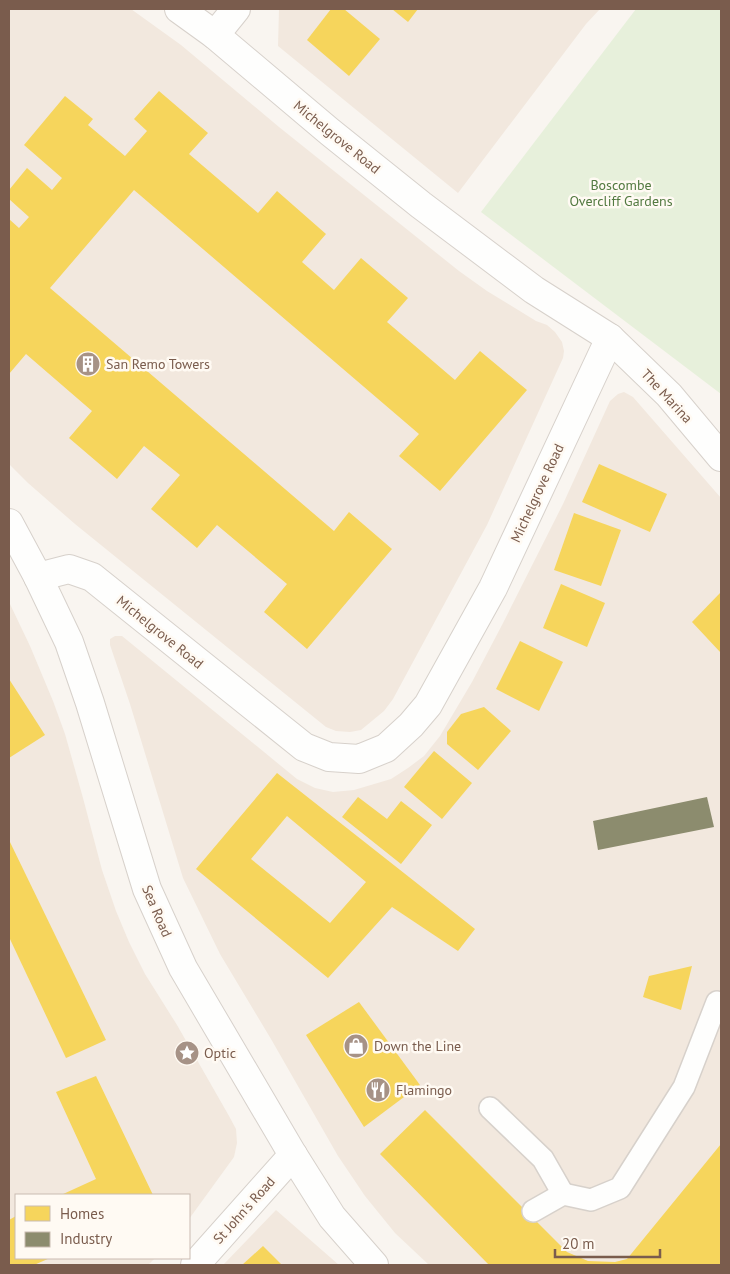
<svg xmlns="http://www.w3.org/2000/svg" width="730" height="1274" viewBox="0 0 730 1274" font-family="'PT Sans',sans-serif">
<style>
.residential{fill:#f2e8de}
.green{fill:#e7f0db}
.homes{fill:#f6d55c;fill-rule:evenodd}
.industry{fill:#8c8c6e}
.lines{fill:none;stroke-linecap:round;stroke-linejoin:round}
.service-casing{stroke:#d7d1cb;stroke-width:24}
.minor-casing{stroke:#d7d1cb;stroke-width:30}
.tertiary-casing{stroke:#d7d1cb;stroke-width:30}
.service{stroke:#fefefd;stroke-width:21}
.minor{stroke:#fefefd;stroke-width:28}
.tertiary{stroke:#fefefd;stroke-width:28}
.labels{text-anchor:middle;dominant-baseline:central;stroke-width:5;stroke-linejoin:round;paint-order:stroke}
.street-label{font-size:14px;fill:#7a5c4d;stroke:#fffaf3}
.park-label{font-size:14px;fill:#537a41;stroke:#fffaf3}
.poi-label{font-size:14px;fill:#7a5c4d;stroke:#fffaf3;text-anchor:start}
</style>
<rect width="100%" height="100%" fill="#f9f5f0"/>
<g class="residential">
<path d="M 9,9 L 131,9 L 181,45 L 279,127 L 459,271 L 487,291 L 536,321 L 547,325 L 555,332 L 562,342 L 564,351 L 563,358 L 487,525 L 393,699 L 384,711 L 361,730 L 350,732 L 336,731 L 326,727 L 75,524 L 28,483 L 9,464 Z"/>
<path d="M 279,9 L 600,9 L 586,24 L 458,193 L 278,46 Z"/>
<path d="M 624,392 L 633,397 L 721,498 L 721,1265 L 429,1265 L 395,1233 L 365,1196 L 338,1156 L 271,1039 L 220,954 L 183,878 L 130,704 L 110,645 L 110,639 L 115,636 L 122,636 L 297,779 L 315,788 L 333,792 L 354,790 L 391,779 L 408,768 L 424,756 L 440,736 L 472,682 L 502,625 L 563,504 L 610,401 L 618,394 Z"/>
<path d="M 9,602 L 30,646 L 53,701 L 65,734 L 83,798 L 102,870 L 116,911 L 129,942 L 145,974 L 177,1025 L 229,1116 L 236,1129 L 237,1143 L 234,1157 L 189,1219 L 189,1195 L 16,1195 L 16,1258 L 155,1258 L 148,1265 L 9,1265 Z"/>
<path d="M 276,1210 L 339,1265 L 223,1265 Z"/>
</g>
<path class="green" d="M 636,9 L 721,9 L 721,394 L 481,212 Z"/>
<g class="homes">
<path d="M 331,9 L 344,9 L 380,39 L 349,76 L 307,40 Z"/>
<path d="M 392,9 L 418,9 L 408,22 Z"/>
<path d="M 159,91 L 208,133 L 189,154 L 258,213 L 277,191 L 326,234 L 302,262 L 334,290 L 361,258 L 408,298 L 387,322 L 455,380 L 480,351 L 527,390 L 440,491 L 399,456 L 419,434 L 134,190 L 50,288 L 334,531 L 349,512 L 392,549 L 307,649 L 264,612 L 287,584 L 217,525 L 197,548 L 151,509 L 180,475 L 144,446 L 117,479 L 69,438 L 92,411 L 26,354 L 9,374 L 9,294 L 10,292 L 9,290 L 9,219 L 19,228 L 29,217 L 9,199 L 9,190 L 27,168 L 52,190 L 62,178 L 24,145 L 65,96 L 93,119 L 88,125 L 125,156 L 147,131 L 134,119 Z"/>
<path d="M 599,464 L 667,494 L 650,532 L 582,502 Z"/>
<path d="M 574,513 L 621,530 L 601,586 L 554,570 Z"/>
<path d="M 561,584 L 605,603 L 587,647 L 543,628 Z"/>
<path d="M 721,592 L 721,653 L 692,622 Z"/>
<path d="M 520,641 L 563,662 L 539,711 L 496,689 Z"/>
<path d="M 9,679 L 45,735 L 9,758 Z"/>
<path d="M 484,707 L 511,731 L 478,770 L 447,744 L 447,732 L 461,714 Z"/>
<path d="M 434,751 L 472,783 L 442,819 L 404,787 Z"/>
<path d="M 277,773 L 475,929 L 458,951 L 392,907 L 328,978 L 196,869 ZM 287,816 L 366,882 L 330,923 L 251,859 Z"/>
<path d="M 358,797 L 387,819 L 401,801 L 432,825 L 401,864 L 342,817 Z"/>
<path d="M 9,840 L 106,1040 L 66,1058 L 9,937 Z"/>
<path d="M 692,966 L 681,1010 L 643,997 L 649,976 Z"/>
<path d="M 359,1002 L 420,1085 L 364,1127 L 306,1035 Z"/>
<path d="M 96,1076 L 153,1195 L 61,1195 L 96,1179 L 56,1092 Z"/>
<path d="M 425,1110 L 567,1252 L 588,1261 L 615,1262 L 627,1259 L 721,1144 L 721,1265 L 489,1265 L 380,1154 Z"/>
<path d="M 16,1216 L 16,1258 L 50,1258 L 34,1265 L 9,1265 L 9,1220 Z"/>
<path d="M 263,1246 L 282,1265 L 242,1265 Z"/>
</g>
<path class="industry" d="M 707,797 L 714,827 L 598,850 L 593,821 Z"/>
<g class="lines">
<defs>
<g id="service">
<path d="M 490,1108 L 543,1159 L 563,1194"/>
<path d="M 533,1211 L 563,1194 L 591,1200 L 620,1188 L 684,1087 L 717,1002"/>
</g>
<g id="minor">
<path d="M 215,35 L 330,132 L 421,205 L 534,290 L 610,338 L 669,395 L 721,457"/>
<path d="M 38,577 L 69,569 L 92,577 L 304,747 L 329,757 L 359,759 L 386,748 L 411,725 L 428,705 L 493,588 L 610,338"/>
</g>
<g id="tertiary">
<path d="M 179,9 L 215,35 L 236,9"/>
<path d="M 9,523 L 38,577 L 69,642 L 90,703 L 147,889 L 183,968 L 293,1155 L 332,1217 L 374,1265"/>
<path d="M 195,1265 L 293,1155"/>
</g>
</defs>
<use href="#service" class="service-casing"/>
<use href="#minor" class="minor-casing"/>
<use href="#tertiary" class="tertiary-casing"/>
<use href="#service" class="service"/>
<use href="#minor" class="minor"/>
<use href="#tertiary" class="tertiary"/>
</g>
<defs>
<symbol id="building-disc" viewBox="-11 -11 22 22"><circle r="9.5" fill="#a69286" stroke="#fffaf3"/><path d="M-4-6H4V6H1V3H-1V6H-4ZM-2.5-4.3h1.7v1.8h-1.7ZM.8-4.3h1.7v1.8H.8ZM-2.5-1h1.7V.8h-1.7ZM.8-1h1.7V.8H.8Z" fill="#fff"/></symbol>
<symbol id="shop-disc" viewBox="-11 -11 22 22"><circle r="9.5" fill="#a69286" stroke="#fffaf3"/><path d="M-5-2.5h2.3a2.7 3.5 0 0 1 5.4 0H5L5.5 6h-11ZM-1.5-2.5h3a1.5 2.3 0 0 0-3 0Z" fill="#fff"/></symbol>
<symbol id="sight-disc" viewBox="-11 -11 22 22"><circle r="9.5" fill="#a69286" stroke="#fffaf3"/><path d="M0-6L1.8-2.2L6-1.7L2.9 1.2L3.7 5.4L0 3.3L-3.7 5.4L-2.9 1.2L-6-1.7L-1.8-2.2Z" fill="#fff"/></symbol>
<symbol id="restaurant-disc" viewBox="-11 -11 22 22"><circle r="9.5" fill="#a69286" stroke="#fffaf3"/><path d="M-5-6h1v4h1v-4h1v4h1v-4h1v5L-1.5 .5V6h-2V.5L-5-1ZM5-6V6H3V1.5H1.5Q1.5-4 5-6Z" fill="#fff"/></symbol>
</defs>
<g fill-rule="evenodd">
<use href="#building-disc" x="74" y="350" width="28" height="28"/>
<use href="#shop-disc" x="342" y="1032" width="28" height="28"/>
<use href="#sight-disc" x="173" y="1039" width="28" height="28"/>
<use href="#restaurant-disc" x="364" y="1076" width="28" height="28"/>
</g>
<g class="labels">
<g class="street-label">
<text transform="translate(337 137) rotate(39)">Michelgrove Road</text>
<text transform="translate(667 396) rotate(47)">The Marina</text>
<text transform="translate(537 493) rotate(-65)">Michelgrove Road</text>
<text transform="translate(160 632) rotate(39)">Michelgrove Road</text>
<text transform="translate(157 911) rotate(67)">Sea Road</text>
<text transform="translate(244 1210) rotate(-48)">St John's Road</text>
</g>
<g class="park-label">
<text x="621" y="185">Boscombe<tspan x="621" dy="16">Overcliff Gardens</tspan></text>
</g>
<g class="poi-label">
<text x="106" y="364">San Remo Towers</text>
<text x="374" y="1046">Down the Line</text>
<text x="204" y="1053">Optic</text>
<text x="396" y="1090">Flamingo</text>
</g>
</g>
<rect width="730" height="1274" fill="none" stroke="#7a5c4d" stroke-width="20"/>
<rect x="15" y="1194" width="175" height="65" fill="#fffaf3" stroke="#cabbb1"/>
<rect x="25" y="1206" width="25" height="15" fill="#f6d55c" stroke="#cabbb1"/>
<text x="60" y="1219" font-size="15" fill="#7a5c4d">Homes</text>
<rect x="25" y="1232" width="25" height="15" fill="#8c8c6e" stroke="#cabbb1"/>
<text x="60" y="1244" font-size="15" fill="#7a5c4d">Industry</text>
<path d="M555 1249v8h105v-8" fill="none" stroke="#7a5c4d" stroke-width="2.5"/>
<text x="562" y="1249" font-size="15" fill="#7a5c4d" stroke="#fffaf3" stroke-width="4" paint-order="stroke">20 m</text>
</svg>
